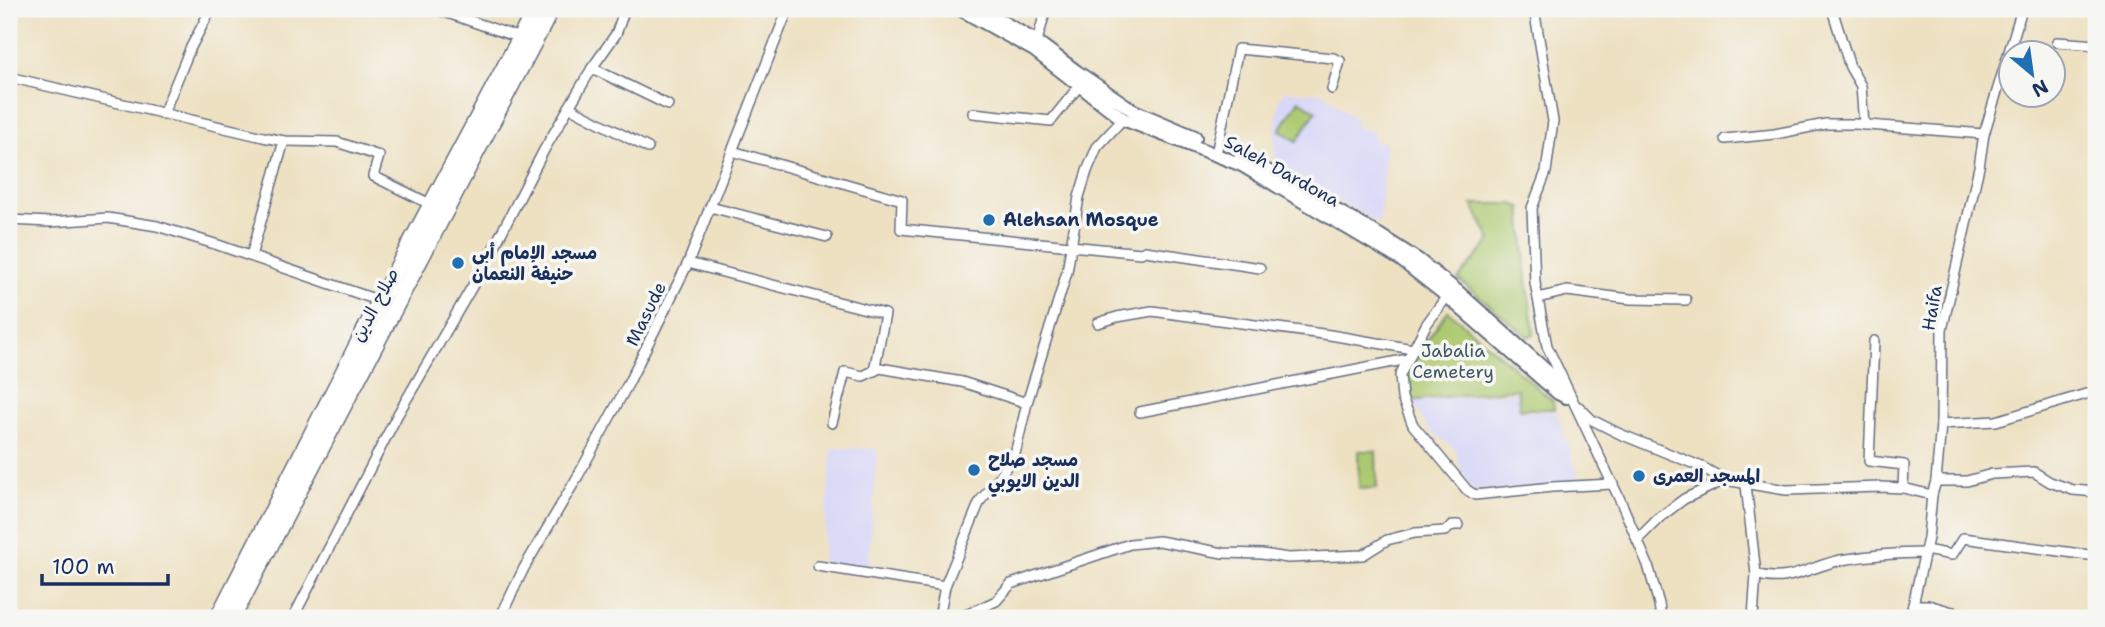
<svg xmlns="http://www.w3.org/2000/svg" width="2105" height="627" viewBox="0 0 2105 627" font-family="'Shantell Sans','Playpen Sans Arabic',sans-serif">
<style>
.built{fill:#d8d7f8}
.green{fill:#adc96f;stroke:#647c66;stroke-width:2}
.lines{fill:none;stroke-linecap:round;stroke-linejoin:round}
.street-casing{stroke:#656d81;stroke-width:12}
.secondary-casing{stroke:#656d81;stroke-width:16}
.highway-casing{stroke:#656d81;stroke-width:19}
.street{stroke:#fff;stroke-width:9}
.secondary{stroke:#fff;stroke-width:12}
.highway{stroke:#fff;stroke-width:16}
.poi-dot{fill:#1f6fb2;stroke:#f6f6f2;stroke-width:2.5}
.labels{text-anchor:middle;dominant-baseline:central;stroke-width:7;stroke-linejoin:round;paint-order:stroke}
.street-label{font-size:18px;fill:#1b2f5e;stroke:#f6f6f2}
.poi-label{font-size:18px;font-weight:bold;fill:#1b2f5e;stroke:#f6f6f2;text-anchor:start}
.park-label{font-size:18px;fill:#405662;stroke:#f6f6f2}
</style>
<rect width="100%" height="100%" fill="#f6f6f2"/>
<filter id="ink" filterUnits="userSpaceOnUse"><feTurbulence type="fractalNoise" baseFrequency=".0143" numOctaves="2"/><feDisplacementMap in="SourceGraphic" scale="14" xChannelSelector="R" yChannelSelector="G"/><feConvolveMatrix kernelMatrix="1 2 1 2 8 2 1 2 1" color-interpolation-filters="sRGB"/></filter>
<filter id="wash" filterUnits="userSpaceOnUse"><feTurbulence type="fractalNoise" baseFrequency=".00686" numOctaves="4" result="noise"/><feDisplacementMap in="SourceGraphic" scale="28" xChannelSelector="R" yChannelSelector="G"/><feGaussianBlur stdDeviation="1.57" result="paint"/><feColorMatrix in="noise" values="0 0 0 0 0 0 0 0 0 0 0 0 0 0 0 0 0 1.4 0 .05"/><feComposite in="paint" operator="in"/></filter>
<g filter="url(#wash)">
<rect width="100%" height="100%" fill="#eee1c2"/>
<g class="built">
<path d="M 1284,91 L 1323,93 L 1355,119 L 1356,127 L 1360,127 L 1360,130 L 1374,131 L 1375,142 L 1386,144 L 1379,224 L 1274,162 L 1275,132 L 1279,101 Z"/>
<path d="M 1516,392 L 1519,411 L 1556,411 L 1580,482 L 1474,492 L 1462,472 L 1455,449 L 1429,430 L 1413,402 Z"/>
<path d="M 832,448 L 877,449 L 868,572 L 822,564 Z"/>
</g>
<g class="green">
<path d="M 1299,100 L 1316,111 L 1297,141 L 1280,130 Z"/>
<path d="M 1472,204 L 1513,204 L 1521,207 L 1527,281 L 1534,334 L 1528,337 L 1458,279 L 1491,240 Z"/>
<path d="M 1448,311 L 1553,401 L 1554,409 L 1520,409 L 1517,389 L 1409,401 L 1406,375 L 1420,350 Z"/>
<path d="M 1358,451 L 1376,451 L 1377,488 L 1359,489 Z"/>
</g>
</g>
<g filter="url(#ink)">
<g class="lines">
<defs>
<g id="street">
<path d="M 436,9 L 520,38"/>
<path d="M 1534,9 L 1553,121 L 1546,172 L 1532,208 L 1535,283 L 1547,346 L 1621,502 L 1648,565 L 1659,604 L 1661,618"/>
<path d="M 1832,9 L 1850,67 L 1861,86 L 1864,125"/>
<path d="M 2057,42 L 2096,45"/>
<path d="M 1036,45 L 1046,9"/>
<path d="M 592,68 L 668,105"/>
<path d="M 9,77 L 263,137 L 284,141 L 337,142 L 379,156 L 373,176 L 432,205"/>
<path d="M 569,107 L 648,148"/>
<path d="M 973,113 L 1051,121 L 1080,85"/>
<path d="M 163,114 L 190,49 L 211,9"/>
<path d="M 1725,139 L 1775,134 L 1826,124 L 1855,124 L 1984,134"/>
<path d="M 732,151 L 902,200 L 901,229 L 1141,253 L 1145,251 L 1260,268"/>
<path d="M 1216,154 L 1238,49 L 1333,58 L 1340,61 L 1332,89"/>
<path d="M 710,207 L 827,237"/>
<path d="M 9,220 L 50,222 L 108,218 L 157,226 L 218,245 L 380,301"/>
<path d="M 251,256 L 284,141"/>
<path d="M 688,263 L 885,314 L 874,371"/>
<path d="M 1447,296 L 1426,325 L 1400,375 L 1402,398 L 1413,425 L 1467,490 L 1475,495 L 1552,487 L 1613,484"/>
<path d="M 1538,298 L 1567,291 L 1630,299 L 1686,300"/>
<path d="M 1098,323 L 1117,317 L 1152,311 L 1330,335 L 1413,349"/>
<path d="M 1874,341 L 1869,461 L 1904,465 L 1903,488"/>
<path d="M 1579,407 L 1592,420 L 1620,434 L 1702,467 L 1725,480 L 1786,490 L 1881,487 L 1903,488 L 1932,495"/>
<path d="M 1140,412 L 1408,359"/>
<path d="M 832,423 L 845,372 L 863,376 L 880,368 L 962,382 L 1027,403"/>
<path d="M 1941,424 L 1996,421 L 2096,391"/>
<path d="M 1936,481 L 1967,481 L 1992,474 L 2034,472 L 2050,482 L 2073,490 L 2096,492"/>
<path d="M 1746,485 L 1756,574"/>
<path d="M 1637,540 L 1659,518 L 1684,499 L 1725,480"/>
<path d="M 1925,550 L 1952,555 L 1963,538 L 2096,556"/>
<path d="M 818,566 L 945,586"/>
<path d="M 1913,605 L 1928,605 L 1974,618"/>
<path d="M 293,618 L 398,414 L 487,261 L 544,150 L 592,68 L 616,34 L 625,9"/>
<path d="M 500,618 L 524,568 L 578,476 L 628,384 L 688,263 L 788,9"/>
<path d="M 939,618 L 945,586 L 980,501 L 996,482 L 1015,454 L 1027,403 L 1067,272 L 1079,197 L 1087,171 L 1097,147 L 1123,119"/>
<path d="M 959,618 L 996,601 L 1011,584 L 1130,544 L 1159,541 L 1223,553 L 1262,554 L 1288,558 L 1363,555 L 1387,540 L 1415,533 L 1445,531 L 1453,525 L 1458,525"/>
<path d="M 1753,618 L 1756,574 C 1787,585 1811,566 1841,560 C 1870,555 1896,553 1925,553"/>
<path d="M 1910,618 L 1928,538 L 1932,495 L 1936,481 L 1941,424 L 1942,330 L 1979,167 L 1984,134 L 2022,9"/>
</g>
<g id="secondary">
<path d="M 960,9 L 1034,50 L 1123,119 L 1242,165 L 1400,259 L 1447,296 L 1558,393 L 1566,397"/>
<path d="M 980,9 L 1037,42 L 1077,72 L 1134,111 L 1195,137"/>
<path d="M 1241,156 L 1379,235 L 1418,260 L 1458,292 L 1562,385 L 1566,397"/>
</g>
<g id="highway">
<path d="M 218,618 L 380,301 L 536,9"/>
<path d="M 232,618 L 551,9"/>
</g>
</defs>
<use href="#street" class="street-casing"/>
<use href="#secondary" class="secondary-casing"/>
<use href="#highway" class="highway-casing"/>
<use href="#street" class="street"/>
<use href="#secondary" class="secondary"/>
<use href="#highway" class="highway"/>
</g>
</g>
<g class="poi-dot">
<circle cx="989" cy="220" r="7"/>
<circle cx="458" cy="263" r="7"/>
<circle cx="974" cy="470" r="7"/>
<circle cx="1639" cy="476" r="7"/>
</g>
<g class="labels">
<g class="street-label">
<text transform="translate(1282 171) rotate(29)">Saleh Dardona</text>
<text transform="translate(375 305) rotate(-62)">صلاح الدين</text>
<text transform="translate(1932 308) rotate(-80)">Haifa</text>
<text transform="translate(646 314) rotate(-64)">Masude</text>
</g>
<g class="poi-label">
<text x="1003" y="220">Alehsan Mosque</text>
<text x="472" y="253">مسجد الإمام أبي<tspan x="472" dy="21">حنيفة النعمان</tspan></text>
<text x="988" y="460">مسجد صلاح<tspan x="988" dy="21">الدين الايوبي</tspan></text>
<text x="1653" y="476">المسجد العمرى</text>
</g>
<g class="park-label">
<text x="1453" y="351">Jabalia<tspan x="1453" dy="21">Cemetery</tspan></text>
</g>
</g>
<rect width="2105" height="627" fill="none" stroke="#f6f6f2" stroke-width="35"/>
<g transform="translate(2032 74) rotate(151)"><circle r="33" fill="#f6f6f2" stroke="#9ea6b7" stroke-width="2"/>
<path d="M0-5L12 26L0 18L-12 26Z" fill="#1f6fb2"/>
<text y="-10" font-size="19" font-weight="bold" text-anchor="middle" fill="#1b2f5e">N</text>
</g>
<path d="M42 574v10h126v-10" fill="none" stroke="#1b2f5e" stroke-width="3.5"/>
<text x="52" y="574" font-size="21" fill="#1b2f5e" stroke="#f6f6f2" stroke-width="5" paint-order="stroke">100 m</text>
</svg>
